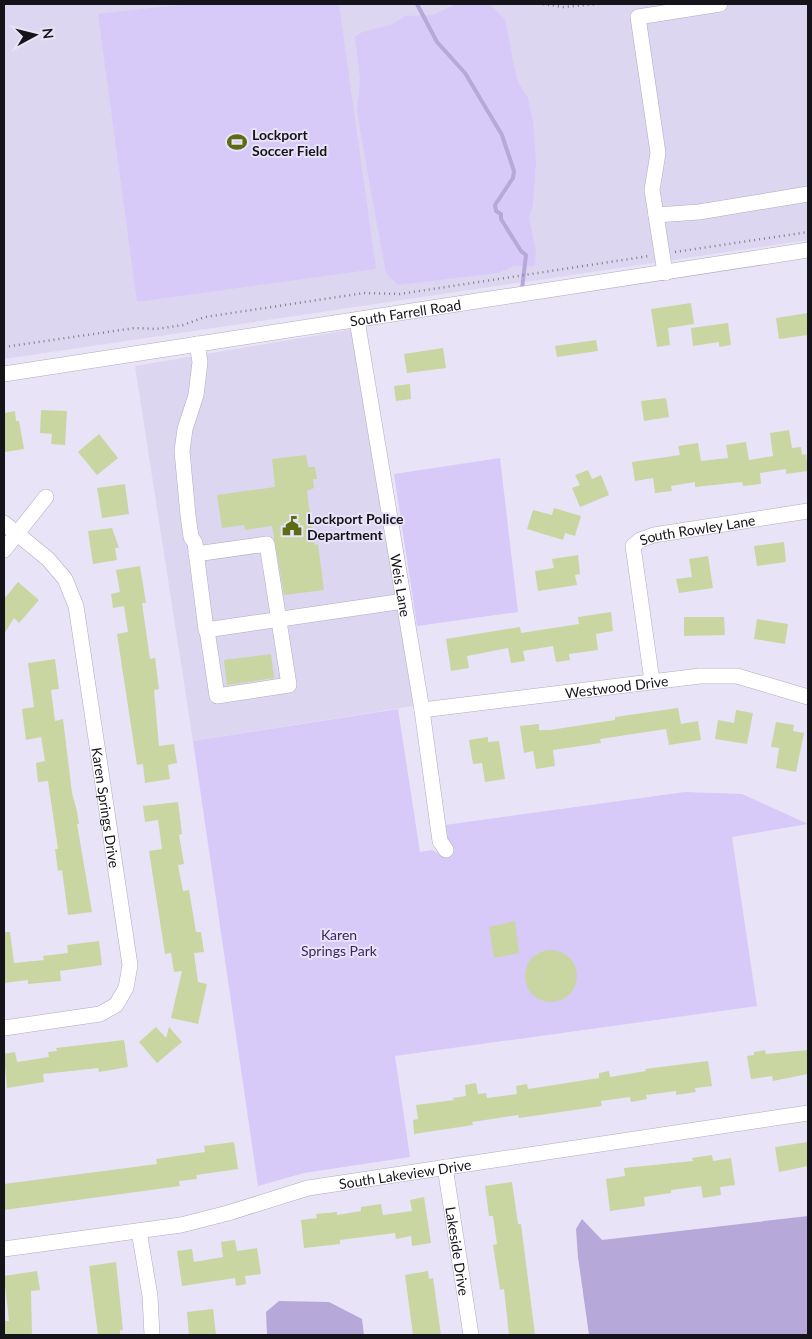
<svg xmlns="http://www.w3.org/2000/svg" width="812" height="1339" viewBox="0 0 812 1339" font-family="Lato,sans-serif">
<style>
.built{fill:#ddd6f0}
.green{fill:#d7caf9}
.water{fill:#b6a8d9}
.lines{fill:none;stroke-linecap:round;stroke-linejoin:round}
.stream{stroke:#b6a8d9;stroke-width:4}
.building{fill:#c9d6a2}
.minor-casing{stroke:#b0abbe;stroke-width:16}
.path{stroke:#807c8a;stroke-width:2.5;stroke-dasharray:1 4;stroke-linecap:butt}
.minor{stroke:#fff;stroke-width:15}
.labels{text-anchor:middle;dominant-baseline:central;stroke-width:4;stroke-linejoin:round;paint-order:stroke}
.poi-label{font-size:14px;font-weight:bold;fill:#16141b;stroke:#e9e3f7;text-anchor:start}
.street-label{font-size:14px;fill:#16141b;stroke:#e9e3f7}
.park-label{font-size:14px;fill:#3b2560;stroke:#e9e3f7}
</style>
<rect width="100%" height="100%" fill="#e9e3f7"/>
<g class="built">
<path d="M 4,4 L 808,4 L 808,240 L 4,359 Z"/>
<path d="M 354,329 L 413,706 L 193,741 L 135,366 Z"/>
</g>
<g class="green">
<path d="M 188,4 L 339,4 L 376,269 L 137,302 L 98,14 Z"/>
<path d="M 456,4 L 491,5 L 505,19 L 517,80 L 528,98 L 533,122 L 536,162 L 533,205 L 529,218 L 536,252 L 535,266 L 514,266 L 498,273 L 398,285 L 386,273 L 369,181 L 357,112 L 360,79 L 355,37 L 362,32 L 391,25 L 405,16 L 433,15 Z"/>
<path d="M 500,458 L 518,612 L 417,626 L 394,474 Z"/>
<path d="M 398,709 L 420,852 L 432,850 L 442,855 L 438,826 L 685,792 L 742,794 L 808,824 L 732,837 L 757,1006 L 395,1056 L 410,1157 L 304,1173 L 258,1186 L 193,741 Z"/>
</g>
<g class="water">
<path d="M 808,1216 L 808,1335 L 589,1335 L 578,1257 L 576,1229 L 582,1219 L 602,1240 Z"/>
<path d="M 279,1301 L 329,1302 L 362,1319 L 364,1335 L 267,1335 L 266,1312 Z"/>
</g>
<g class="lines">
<path class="stream" d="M 417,4 L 437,42 L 465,73 L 502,135 L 514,171 L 513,178 L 495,205 L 496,211 L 501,214 L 501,219 L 521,251 L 526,255 L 522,289"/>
</g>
<g class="building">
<path d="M 691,303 L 694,324 L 668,328 L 670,345 L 657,347 L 651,309 Z"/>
<path d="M 808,313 L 808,335 L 779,339 L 776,318 Z"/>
<path d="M 728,323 L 731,345 L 719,347 L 719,342 L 693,346 L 691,328 Z"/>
<path d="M 596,340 L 598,351 L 557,357 L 555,346 Z"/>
<path d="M 443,348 L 446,368 L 407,373 L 404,354 Z"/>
<path d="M 410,384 L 411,399 L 396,401 L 394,386 Z"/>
<path d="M 666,398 L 669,417 L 644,421 L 641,401 Z"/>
<path d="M 41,410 L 67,411 L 65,445 L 51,444 L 52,434 L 40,433 Z"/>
<path d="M 15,411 L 16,421 L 19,421 L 24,449 L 5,452 L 4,413 Z"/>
<path d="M 789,430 L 792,448 L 801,447 L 802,455 L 806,454 L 808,471 L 786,474 L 786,469 L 760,473 L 761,484 L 743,486 L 742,482 L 695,487 L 695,482 L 671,486 L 672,491 L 655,493 L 653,478 L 635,481 L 632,462 L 680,455 L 678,446 L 698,443 L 701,461 L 728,458 L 726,445 L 746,442 L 749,460 L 773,456 L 770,433 Z"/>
<path d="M 99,434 L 118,458 L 97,475 L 78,452 Z"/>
<path d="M 306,455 L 308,467 L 315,467 L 317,479 L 313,479 L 314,488 L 307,491 L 314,545 L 318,544 L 324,590 L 284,595 L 272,526 L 245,530 L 244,525 L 222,528 L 217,495 L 275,487 L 272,459 Z"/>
<path d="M 588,470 L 592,479 L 601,475 L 609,495 L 580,507 L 572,488 L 580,485 L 575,475 Z"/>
<path d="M 125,484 L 129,514 L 102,518 L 97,488 Z"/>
<path d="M 554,508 L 581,516 L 575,536 L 565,533 L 563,540 L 527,529 L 533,510 L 552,515 Z"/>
<path d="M 112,528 L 119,548 L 115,548 L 117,560 L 93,564 L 88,531 Z"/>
<path d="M 784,542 L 786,562 L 757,566 L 754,546 Z"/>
<path d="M 578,555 L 580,574 L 575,575 L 577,585 L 538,591 L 535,571 L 554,568 L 552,559 Z"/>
<path d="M 708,556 L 713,588 L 679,593 L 676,579 L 692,577 L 689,559 Z"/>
<path d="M 140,566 L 146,603 L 142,603 L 150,659 L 155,658 L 159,689 L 154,690 L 159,746 L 174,744 L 177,763 L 168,765 L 170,779 L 145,783 L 143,764 L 137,765 L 117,634 L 128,632 L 124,606 L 113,608 L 111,594 L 120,592 L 116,570 Z"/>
<path d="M 18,582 L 39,600 L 19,623 L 14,618 L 4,634 L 4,599 Z"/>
<path d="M 611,612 L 613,631 L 596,634 L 598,650 L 569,654 L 570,660 L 556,662 L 553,646 L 523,651 L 525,661 L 511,663 L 508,648 L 467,656 L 469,668 L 451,671 L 446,639 L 520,627 L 521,633 L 579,624 L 578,617 Z"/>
<path d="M 684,617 L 724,617 L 725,635 L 684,636 Z"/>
<path d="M 757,619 L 788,624 L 785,644 L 754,639 Z"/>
<path d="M 271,654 L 274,678 L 227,685 L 224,660 Z"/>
<path d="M 55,659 L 59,689 L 51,690 L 55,721 L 63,719 L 72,793 L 77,811 L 79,824 L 77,824 L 92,912 L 68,915 L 62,870 L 58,871 L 55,849 L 58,849 L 48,781 L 38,782 L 36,763 L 45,761 L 41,737 L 26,740 L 22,709 L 34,707 L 28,663 Z"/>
<path d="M 678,708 L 681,724 L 698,721 L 701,740 L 669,745 L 666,729 L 600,739 L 601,743 L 553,750 L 555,766 L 536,769 L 533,751 L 524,753 L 520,726 L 539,724 L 539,730 L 550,730 L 615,720 L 615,717 Z"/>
<path d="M 736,710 L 753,713 L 747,744 L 715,739 L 718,720 L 734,723 Z"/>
<path d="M 776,722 L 794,725 L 793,731 L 804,733 L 796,772 L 776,768 L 779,748 L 771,747 Z"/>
<path d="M 488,737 L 488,742 L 499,741 L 505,779 L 485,782 L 482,763 L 473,764 L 469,740 Z"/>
<path d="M 178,802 L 182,834 L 179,835 L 184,864 L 178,865 L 183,891 L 189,890 L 196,932 L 201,932 L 204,952 L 194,953 L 198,982 L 207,984 L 198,1024 L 171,1018 L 182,971 L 174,972 L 171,953 L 165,954 L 149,851 L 162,849 L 158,820 L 145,822 L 143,806 Z"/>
<path d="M 515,921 L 519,953 L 494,958 L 489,927 Z"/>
<path d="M 4,932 L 10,932 L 14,963 L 44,960 L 43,956 L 68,953 L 67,945 L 99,941 L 102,965 L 60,971 L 61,981 L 28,984 L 28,980 L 4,983 Z"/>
<circle cx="551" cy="976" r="26"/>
<path d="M 156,1027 L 166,1038 L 169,1027 L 182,1042 L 157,1063 L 139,1042 Z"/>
<path d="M 124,1040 L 128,1067 L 99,1072 L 98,1068 L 43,1074 L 44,1082 L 7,1088 L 4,1054 L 15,1052 L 17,1062 L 49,1057 L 48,1052 L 57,1051 L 56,1048 Z"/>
<path d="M 765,1050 L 766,1054 L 808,1050 L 808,1074 L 773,1081 L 772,1076 L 751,1079 L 747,1056 L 754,1055 L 754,1052 Z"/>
<path d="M 708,1061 L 712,1086 L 695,1088 L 696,1092 L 676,1095 L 676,1091 L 646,1095 L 647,1099 L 631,1102 L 630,1097 L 601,1101 L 602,1106 L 519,1118 L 518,1115 L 472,1122 L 473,1125 L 414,1134 L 413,1120 L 418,1119 L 416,1105 L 454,1100 L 453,1098 L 466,1096 L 465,1085 L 476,1083 L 478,1094 L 486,1093 L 487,1098 L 517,1094 L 516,1086 L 527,1084 L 528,1089 L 599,1078 L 599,1073 L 609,1071 L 610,1077 L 646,1071 L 645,1069 Z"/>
<path d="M 234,1142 L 238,1169 L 196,1175 L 197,1179 L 179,1181 L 180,1186 L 4,1210 L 4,1184 L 157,1164 L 156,1159 L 205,1152 L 204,1146 Z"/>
<path d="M 808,1142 L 808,1166 L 779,1172 L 775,1147 Z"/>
<path d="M 712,1155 L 713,1161 L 731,1158 L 735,1185 L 720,1187 L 721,1195 L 703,1198 L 701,1186 L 671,1190 L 671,1193 L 644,1197 L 645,1206 L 610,1211 L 606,1179 L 625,1176 L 624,1168 L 693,1161 L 692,1158 Z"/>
<path d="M 512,1182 L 518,1224 L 521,1224 L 535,1335 L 509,1335 L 504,1289 L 500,1290 L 493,1245 L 497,1244 L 493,1216 L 489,1216 L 485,1186 Z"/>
<path d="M 424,1197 L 431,1243 L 412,1246 L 411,1236 L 396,1239 L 395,1233 L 340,1240 L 340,1244 L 304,1248 L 301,1220 L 317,1218 L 316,1214 L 337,1212 L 337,1215 L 361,1211 L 361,1207 L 381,1204 L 383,1215 L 412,1211 L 410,1200 Z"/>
<path d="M 235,1240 L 237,1251 L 257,1248 L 261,1274 L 245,1276 L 246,1284 L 236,1286 L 235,1278 L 182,1286 L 177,1251 L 192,1249 L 194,1262 L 223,1257 L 221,1242 Z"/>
<path d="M 116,1262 L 123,1330 L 120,1330 L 120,1335 L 98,1335 L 89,1266 Z"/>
<path d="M 37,1271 L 40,1290 L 31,1291 L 32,1335 L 4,1335 L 4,1321 L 9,1321 L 4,1276 Z"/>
<path d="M 428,1271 L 429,1279 L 433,1278 L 441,1335 L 413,1335 L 405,1275 Z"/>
<path d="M 213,1309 L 216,1335 L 189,1335 L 187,1312 Z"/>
</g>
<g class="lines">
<defs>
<g id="minor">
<path d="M 720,4 L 638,17 L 658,153 L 652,190 L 656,215 L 699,212 L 808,194"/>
<path d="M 656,215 L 665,273"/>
<path id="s1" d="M 357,320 L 422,710 L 440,841 L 446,850"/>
<path d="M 197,344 L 200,362 L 196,395 L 185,429 L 182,451 L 188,515 L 191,537 L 195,543 L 206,630 L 404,601"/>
<path id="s2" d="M 4,374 L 808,250"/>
<path id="s3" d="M 4,523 L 48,559 L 65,579 L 76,606 L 130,965 L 126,988 L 116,1005 L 100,1014 L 4,1028"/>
<path d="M 4,550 L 46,497"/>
<path d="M 196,554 L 267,544 L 289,685 L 217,696 L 207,630"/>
<path id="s4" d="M 652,681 L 633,546 L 640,540 L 654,535 L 808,511"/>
<path id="s5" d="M 422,710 L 700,676 L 737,676 L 808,697"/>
<path id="s6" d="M 445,1167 L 471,1335"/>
<path d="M 139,1231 L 150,1296 L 152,1335"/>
<path id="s7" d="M 4,1249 L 181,1225 L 228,1213 L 308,1188 L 808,1113"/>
</g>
</defs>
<use href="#minor" class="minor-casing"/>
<g class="path">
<path d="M 543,4 L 563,7 L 599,4"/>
<path d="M 675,252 L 808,232"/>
<path d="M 4,347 L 135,328 L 156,329 L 183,325 L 205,317 L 344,296 L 364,293 L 400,294 L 649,256"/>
</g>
<use href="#minor" class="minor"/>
</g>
<defs>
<symbol id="stadium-bare" viewBox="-9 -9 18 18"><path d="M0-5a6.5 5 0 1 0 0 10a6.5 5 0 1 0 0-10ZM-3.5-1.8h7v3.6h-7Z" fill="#5c6b14" stroke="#e9e3f7" stroke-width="2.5" paint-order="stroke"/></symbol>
<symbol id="civic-bare" viewBox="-9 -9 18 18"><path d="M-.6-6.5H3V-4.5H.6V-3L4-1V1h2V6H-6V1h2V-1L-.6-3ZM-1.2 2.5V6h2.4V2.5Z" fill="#5c6b14" stroke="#e9e3f7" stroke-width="2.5" paint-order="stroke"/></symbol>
</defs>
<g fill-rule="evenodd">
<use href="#stadium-bare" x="223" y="128" width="28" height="28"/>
<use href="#civic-bare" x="278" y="512" width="28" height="28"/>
</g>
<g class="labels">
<g class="poi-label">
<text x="252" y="134">Lockport<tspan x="252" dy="16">Soccer Field</tspan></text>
<text x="307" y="518">Lockport Police<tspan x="307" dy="16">Department</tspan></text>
</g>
<g class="street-label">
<text stroke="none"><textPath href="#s2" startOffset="406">South Farrell Road</textPath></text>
<text stroke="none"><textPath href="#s4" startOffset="204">South Rowley Lane</textPath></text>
<text stroke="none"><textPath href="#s1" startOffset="269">Weis Lane</textPath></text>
<text stroke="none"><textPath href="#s5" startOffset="196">Westwood Drive</textPath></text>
<text stroke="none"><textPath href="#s3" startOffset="316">Karen Springs Drive</textPath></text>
<text stroke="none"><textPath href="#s7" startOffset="409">South Lakeview Drive</textPath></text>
<text stroke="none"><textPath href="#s6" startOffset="85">Lakeside Drive</textPath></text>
</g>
<g class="park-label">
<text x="339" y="934">Karen<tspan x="339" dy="16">Springs Park</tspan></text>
</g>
</g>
<rect width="812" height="1339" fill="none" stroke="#16141b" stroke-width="10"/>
<g transform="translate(35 35) rotate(83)" stroke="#e9e3f7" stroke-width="4" paint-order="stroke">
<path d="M0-4L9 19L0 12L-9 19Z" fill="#16141b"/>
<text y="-8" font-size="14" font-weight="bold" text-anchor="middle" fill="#16141b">N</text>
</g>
</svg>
